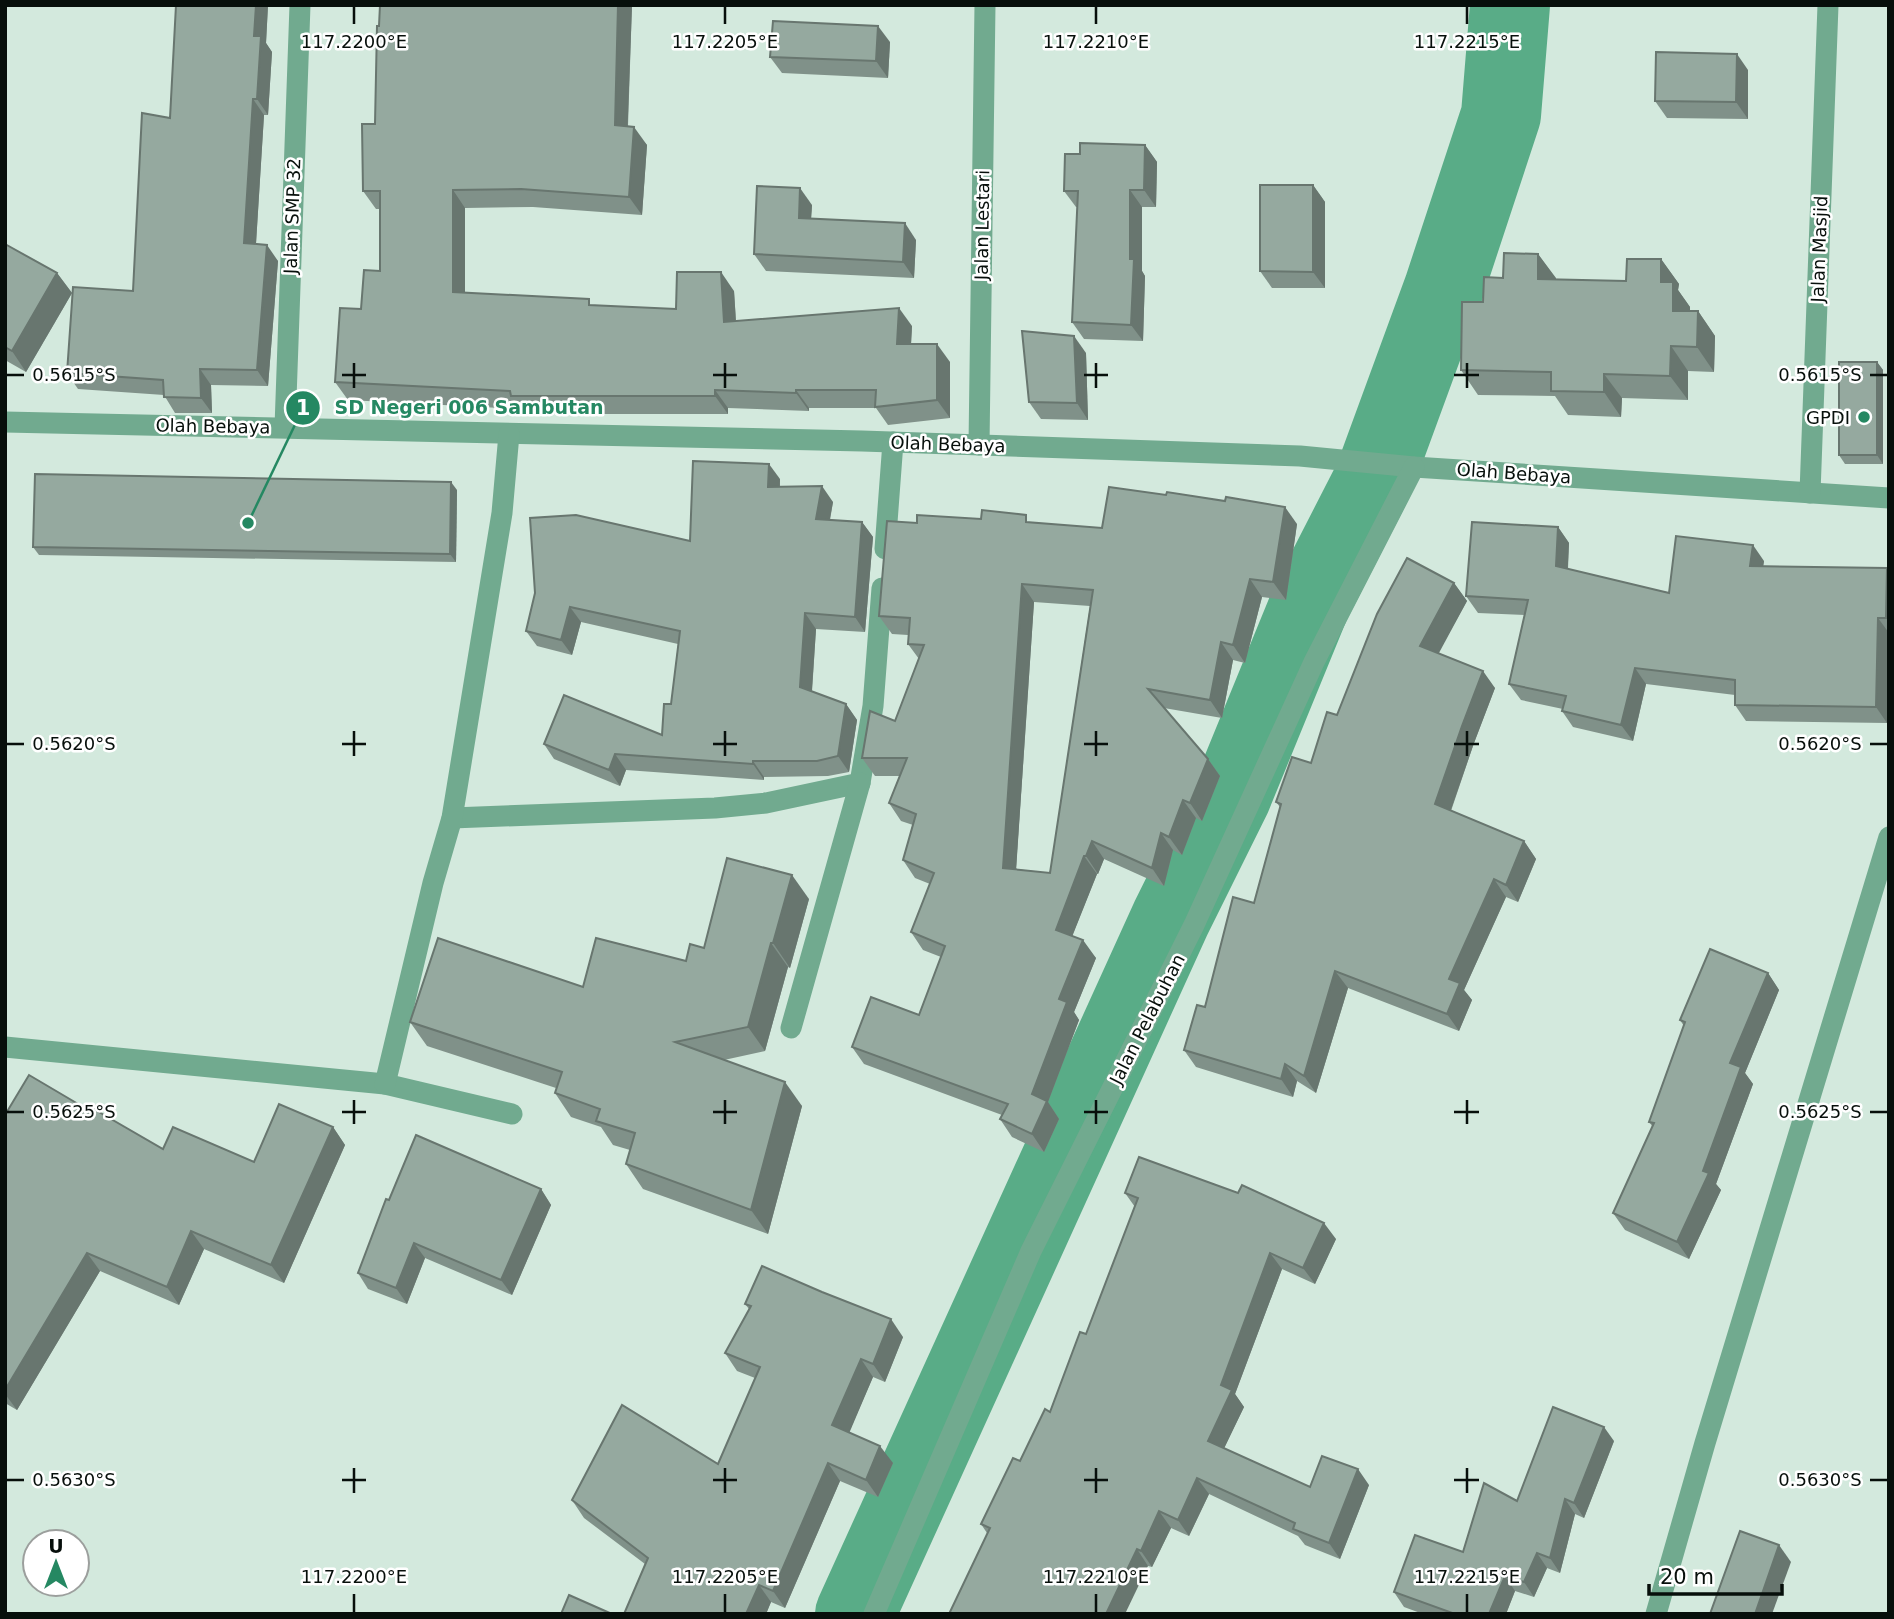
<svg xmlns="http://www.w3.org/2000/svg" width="1894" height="1619" viewBox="0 0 1894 1619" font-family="'DejaVu Sans',sans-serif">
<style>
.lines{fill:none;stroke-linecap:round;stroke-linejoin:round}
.river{stroke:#59ac87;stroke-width:80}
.minor{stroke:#71aa8f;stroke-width:21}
.wall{fill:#809189;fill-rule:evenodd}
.shaded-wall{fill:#68766f}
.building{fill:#95a99f;stroke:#68766f;stroke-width:2;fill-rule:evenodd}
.ticks{fill:none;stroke:#070f0b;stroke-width:2.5}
.poi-dot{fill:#258862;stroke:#fff;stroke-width:2.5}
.labels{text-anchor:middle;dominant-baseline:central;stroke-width:5;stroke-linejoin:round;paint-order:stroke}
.street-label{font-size:18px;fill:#070f0b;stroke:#fff}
.poi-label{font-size:18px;fill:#070f0b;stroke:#fff;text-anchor:end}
.ticks-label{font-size:18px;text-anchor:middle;fill:#070f0b;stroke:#fff;stroke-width:5;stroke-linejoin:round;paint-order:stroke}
.leader{fill:none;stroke:#258862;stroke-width:2.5}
.callout-dot{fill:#258862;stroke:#fff;stroke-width:2.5}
.mark-label{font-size:21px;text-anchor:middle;font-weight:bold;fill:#fff}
.callout-label{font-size:19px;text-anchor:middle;font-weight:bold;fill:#258862;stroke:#fff;stroke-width:5;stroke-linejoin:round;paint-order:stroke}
</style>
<rect width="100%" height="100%" fill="#d3e9dd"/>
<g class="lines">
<path class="river" d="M 855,1614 L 1171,918 L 1231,797 L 1310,604 L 1374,479 L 1444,288 L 1501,115 L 1510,5"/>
<g class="minor">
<path d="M 5,422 L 862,441 L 1300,456 L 1414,467 L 1889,498"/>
<path d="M 285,427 L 300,5"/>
<path d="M 979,445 L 985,5"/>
<path d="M 1810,493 L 1828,5"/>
<path d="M 885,549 L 893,442"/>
<path d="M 452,818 L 715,808 L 766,803 L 860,783 L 873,706 L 882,588"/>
<path d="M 791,1028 L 860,783"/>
<path d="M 5,1047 L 385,1084 L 512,1114"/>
<path d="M 385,1084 L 433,883 L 452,818 L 502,513 L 509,434"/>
<path d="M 874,1614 L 1031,1251 L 1194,925 L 1314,662 L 1414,467"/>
<path d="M 1656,1614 L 1705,1443 L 1889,837"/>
</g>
</g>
<g class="wall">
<path d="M 176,5 L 268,5 L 266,43 L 272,52 L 268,115 L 264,115 L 256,244 L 278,261 L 268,386 L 211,385 L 212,413 L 175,413 L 164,395 L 78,389 L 67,373 L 133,291 L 170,118 Z"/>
<path d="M 632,5 L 628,126 L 647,145 L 642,215 L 533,207 L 465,208 L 465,293 L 593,305 L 676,309 L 734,291 L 736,321 L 912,326 L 911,344 L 950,362 L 950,418 L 888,425 L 876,408 L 809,408 L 809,411 L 728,408 L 728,414 L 523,414 L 520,409 L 348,400 L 335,382 L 361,309 L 380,271 L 380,209 L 376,209 L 363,191 L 375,124 Z"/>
<path d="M 890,42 L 888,78 L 782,73 L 770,57 Z"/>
<path d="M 1748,70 L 1748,119 L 1667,118 L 1655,101 Z"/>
<path d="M 1145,145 L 1157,162 L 1156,207 L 1142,207 L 1142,271 L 1145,276 L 1143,341 L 1084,339 L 1072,322 L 1077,207 L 1076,207 L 1064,191 Z"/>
<path d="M 1313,185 L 1325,202 L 1325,288 L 1272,288 L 1260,271 Z"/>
<path d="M 812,205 L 811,219 L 916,240 L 914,278 L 766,271 L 754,254 Z"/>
<path d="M 5,244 L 57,273 L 72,293 L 26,372 L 5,360 Z"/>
<path d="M 1538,254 L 1556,279 L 1626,281 L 1661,259 L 1679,284 L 1678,290 L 1690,307 L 1690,311 L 1698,311 L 1715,336 L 1714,372 L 1688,371 L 1688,400 L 1622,398 L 1621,417 L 1568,415 L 1555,396 L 1478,395 L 1461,370 L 1483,302 Z"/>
<path d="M 1086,353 L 1088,420 L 1041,419 L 1029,402 Z"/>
<path d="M 1877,362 L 1883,370 L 1883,464 L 1845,464 L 1839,455 Z"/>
<path d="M 780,479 L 780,487 L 833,502 L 830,520 L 862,522 L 873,537 L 865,632 L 816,629 L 812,692 L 846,704 L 857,720 L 849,772 L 828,776 L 764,777 L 764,780 L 626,770 L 620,786 L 554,759 L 544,744 L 662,735 L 671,704 L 678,644 L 581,622 L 572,655 L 537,646 L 526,631 L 690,541 Z"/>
<path d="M 457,490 L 456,562 L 39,555 L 33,547 Z"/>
<path d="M 981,519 L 1102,528 L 1297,524 L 1286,600 L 1262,597 L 1245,663 L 1233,660 L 1222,718 L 1164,708 L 1208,759 L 1220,776 L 1202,821 L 1196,818 L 1182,855 L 1173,850 L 1164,886 L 1104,859 L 1098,874 L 1097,874 L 1072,936 L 1096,958 L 1074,1012 L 1079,1020 L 1048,1102 L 1059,1119 L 1044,1152 L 1012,1137 L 1000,1119 L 1002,1115 L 864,1064 L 852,1047 L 919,1015 L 941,957 L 923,950 L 911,932 L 930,884 L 915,878 L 903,860 L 913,825 L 901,821 L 889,803 L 900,776 L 875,776 L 862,758 L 895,721 L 919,659 L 908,644 L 908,635 L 892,634 L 879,616 L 917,523 ZM 1034,602 L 1090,606 L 1050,873 L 1016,869 Z"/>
<path d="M 1558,527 L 1569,543 L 1568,569 L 1669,593 L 1764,561 L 1763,566 L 1887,568 L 1889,570 L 1889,659 L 1887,723 L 1746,721 L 1735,705 L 1735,695 L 1646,684 L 1633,741 L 1573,727 L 1562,711 L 1563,709 L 1521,700 L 1509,684 L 1525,615 L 1478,613 L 1466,596 Z"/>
<path d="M 1454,583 L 1467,601 L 1438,653 L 1495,688 L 1474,743 L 1451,811 L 1524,841 L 1536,859 L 1518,902 L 1506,897 L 1464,990 L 1472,1000 L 1459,1031 L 1348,988 L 1316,1093 L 1297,1081 L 1293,1097 L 1196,1067 L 1184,1050 L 1205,1007 L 1254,903 L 1280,807 L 1276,802 L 1311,763 L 1337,715 Z"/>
<path d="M 809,899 L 790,968 L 788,967 L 765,1051 L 724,1060 L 802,1106 L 768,1234 L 643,1189 L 626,1164 L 630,1150 L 613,1145 L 601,1127 L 571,1117 L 555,1093 L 556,1088 L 427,1046 L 410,1022 L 583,987 L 686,961 L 704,948 Z"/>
<path d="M 1768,973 L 1779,990 L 1745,1073 L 1753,1084 L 1716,1184 L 1721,1190 L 1689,1259 L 1625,1230 L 1613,1213 L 1653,1127 L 1649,1122 L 1684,1026 L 1680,1020 Z"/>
<path d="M 90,1111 L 163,1149 L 254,1162 L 333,1127 L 345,1145 L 284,1283 L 204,1249 L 179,1305 L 100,1271 L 17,1410 L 5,1403 L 5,1115 Z"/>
<path d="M 541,1189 L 551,1205 L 512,1295 L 425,1258 L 407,1304 L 368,1289 L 358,1273 L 389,1200 Z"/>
<path d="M 1125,1193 L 1336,1239 L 1315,1284 L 1282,1269 L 1235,1394 L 1244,1407 L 1224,1448 L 1310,1487 L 1369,1485 L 1340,1559 L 1305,1545 L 1298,1536 L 1209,1494 L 1189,1536 L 1171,1528 L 1152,1567 L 1148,1566 L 987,1533 L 981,1524 L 1050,1412 L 1086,1334 L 1135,1207 Z"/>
<path d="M 745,1304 L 903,1337 L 885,1382 L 873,1377 L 849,1432 L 893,1463 L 878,1497 L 840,1481 L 785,1608 L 771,1602 L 766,1614 L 624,1614 L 645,1564 L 584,1518 L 572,1500 L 718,1464 L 755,1378 L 737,1371 L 725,1353 L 749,1309 Z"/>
<path d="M 1614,1441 L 1584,1518 L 1575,1514 L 1560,1573 L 1547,1568 L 1534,1597 L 1515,1591 L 1506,1614 L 1423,1614 L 1404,1607 L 1394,1592 L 1463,1552 L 1517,1501 Z"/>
</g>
<g class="shaded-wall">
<path d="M 256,5 L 268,5 L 266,43 L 272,52 L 268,115 L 257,99 L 254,36 Z"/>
<path d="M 618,5 L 632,5 L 627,143 L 615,125 Z"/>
<path d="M 878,26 L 890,42 L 888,78 L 876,61 Z"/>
<path d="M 1737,54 L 1748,70 L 1748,119 L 1736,102 Z"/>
<path d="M 253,99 L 264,115 L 255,259 L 244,243 Z"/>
<path d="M 634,127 L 647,145 L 642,215 L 629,197 Z"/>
<path d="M 1145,145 L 1157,162 L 1156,207 L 1144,190 Z"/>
<path d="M 1313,185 L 1325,202 L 1325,288 L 1313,272 Z"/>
<path d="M 800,188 L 812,205 L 810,235 L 799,218 Z"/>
<path d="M 453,190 L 465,208 L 465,311 L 453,292 Z"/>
<path d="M 1130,190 L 1142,207 L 1142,271 L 1145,276 L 1143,341 L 1131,325 Z"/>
<path d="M 905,223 L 916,240 L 914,278 L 903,262 Z"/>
<path d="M 267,245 L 278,261 L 268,386 L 257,370 Z"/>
<path d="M 1538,254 L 1556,278 L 1555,303 L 1538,279 Z"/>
<path d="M 1661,259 L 1679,284 L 1678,290 L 1690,307 L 1690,336 L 1673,311 L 1661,282 Z"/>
<path d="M 721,272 L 734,291 L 737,340 L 724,322 Z"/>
<path d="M 57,273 L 72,293 L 26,372 L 12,351 Z"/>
<path d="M 899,308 L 912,326 L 910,362 L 897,344 Z"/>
<path d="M 1698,311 L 1715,336 L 1714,372 L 1697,347 Z"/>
<path d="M 1074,336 L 1086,353 L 1088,420 L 1077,403 Z"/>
<path d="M 937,344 L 950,362 L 950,418 L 937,400 Z"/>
<path d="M 1671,346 L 1688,371 L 1688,400 L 1670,376 Z"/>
<path d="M 1877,362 L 1883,370 L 1883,464 L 1877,455 Z"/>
<path d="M 200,369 L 211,385 L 212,413 L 201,398 Z"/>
<path d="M 1604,374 L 1622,398 L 1621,417 L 1604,392 Z"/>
<path d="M 715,390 L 728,408 L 728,414 L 715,396 Z"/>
<path d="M 796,390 L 809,408 L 809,411 L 796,393 Z"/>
<path d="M 769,464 L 780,479 L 779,503 L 768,487 Z"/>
<path d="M 451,482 L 457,490 L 456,562 L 450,554 Z"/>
<path d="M 822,486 L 833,502 L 827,534 L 816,519 Z"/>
<path d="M 1285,507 L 1297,524 L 1286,600 L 1273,582 Z"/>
<path d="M 862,522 L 873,537 L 865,632 L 855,617 Z"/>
<path d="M 1558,527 L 1569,543 L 1567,582 L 1556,566 Z"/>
<path d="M 1753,545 L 1764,561 L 1761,582 L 1750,566 Z"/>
<path d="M 1887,568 L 1889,570 L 1889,622 L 1886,618 Z"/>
<path d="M 1250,579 L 1262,597 L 1245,663 L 1233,645 Z"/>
<path d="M 1454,583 L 1467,601 L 1433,664 L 1420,646 Z"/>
<path d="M 1022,584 L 1034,602 L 1015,886 L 1003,868 Z"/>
<path d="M 570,607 L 581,622 L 572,655 L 561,640 Z"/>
<path d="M 805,613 L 816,629 L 811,703 L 800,687 Z"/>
<path d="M 1878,618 L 1889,633 L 1887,723 L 1876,707 Z"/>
<path d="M 1221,642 L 1233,660 L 1222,718 L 1210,700 Z"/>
<path d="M 1635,668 L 1646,684 L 1633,741 L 1621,725 Z"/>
<path d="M 1483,671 L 1495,688 L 1474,743 L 1447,821 L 1435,804 L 1462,726 Z"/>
<path d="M 846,704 L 857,720 L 849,772 L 838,756 Z"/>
<path d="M 615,754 L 626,770 L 620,786 L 609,770 Z"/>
<path d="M 1208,759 L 1220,776 L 1202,821 L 1190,803 Z"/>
<path d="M 753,761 L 764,777 L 764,780 L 753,764 Z"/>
<path d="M 1183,800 L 1196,818 L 1182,855 L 1169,837 Z"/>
<path d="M 1161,833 L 1173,850 L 1164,886 L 1152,868 Z"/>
<path d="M 1092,841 L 1104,859 L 1098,874 L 1086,856 Z"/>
<path d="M 1524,841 L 1536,859 L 1518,902 L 1506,885 Z"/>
<path d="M 1084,856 L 1097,874 L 1068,947 L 1056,930 Z"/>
<path d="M 792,875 L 809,899 L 790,968 L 773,943 Z"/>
<path d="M 1494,879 L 1506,897 L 1464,990 L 1472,1000 L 1459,1031 L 1447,1014 L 1449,979 Z"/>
<path d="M 1083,940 L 1096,958 L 1074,1012 L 1079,1020 L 1048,1102 L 1059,1119 L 1044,1152 L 1032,1134 L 1032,1094 L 1059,999 Z"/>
<path d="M 771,943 L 788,967 L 765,1051 L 748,1027 Z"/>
<path d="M 1335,971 L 1348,988 L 1316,1093 L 1304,1076 Z"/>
<path d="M 1768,973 L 1779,990 L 1745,1073 L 1753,1084 L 1716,1184 L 1721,1190 L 1689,1259 L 1677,1242 L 1703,1171 L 1730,1063 Z"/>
<path d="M 1285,1064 L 1297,1081 L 1293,1097 L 1281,1079 Z"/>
<path d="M 785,1082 L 802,1106 L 768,1234 L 751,1210 Z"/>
<path d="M 333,1127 L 345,1145 L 284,1283 L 271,1265 Z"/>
<path d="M 541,1189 L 551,1205 L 512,1295 L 501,1280 Z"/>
<path d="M 1324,1223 L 1336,1239 L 1315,1284 L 1303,1268 Z"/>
<path d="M 191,1231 L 204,1249 L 179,1305 L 167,1287 Z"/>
<path d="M 414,1243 L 425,1258 L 407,1304 L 396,1288 Z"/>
<path d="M 87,1253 L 100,1271 L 17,1410 L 5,1394 L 5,1390 Z"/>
<path d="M 1270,1253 L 1282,1269 L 1235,1394 L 1244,1407 L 1220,1457 L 1208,1441 L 1221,1385 Z"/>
<path d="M 891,1319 L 903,1337 L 885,1382 L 873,1364 Z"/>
<path d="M 861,1359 L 873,1377 L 845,1443 L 832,1425 Z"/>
<path d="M 1604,1427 L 1614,1441 L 1584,1518 L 1574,1503 Z"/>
<path d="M 880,1446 L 893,1463 L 878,1497 L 866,1480 Z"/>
<path d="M 828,1463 L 840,1481 L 785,1608 L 773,1591 Z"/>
<path d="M 1358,1469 L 1369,1485 L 1340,1559 L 1329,1543 Z"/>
<path d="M 1197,1478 L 1209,1494 L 1189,1536 L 1178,1520 Z"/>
<path d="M 1565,1499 L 1575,1514 L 1560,1573 L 1550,1558 Z"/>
<path d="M 1159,1511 L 1171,1528 L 1152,1567 L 1141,1551 Z"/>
<path d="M 1779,1545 L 1791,1562 L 1772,1614 L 1755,1614 Z"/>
<path d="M 1137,1549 L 1148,1566 L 1125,1614 L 1106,1614 Z"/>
<path d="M 1537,1553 L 1547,1568 L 1534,1597 L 1524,1582 Z"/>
<path d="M 1505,1576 L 1515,1591 L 1506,1614 L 1489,1614 Z"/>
<path d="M 759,1585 L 771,1602 L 766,1614 L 746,1614 Z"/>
</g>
<g class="building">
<path d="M 176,5 L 256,5 L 254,36 L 261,36 L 257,99 L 253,99 L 244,243 L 267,245 L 257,370 L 200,369 L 201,398 L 164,397 L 163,380 L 67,373 L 73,287 L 133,291 L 142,113 L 170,118 Z"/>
<path d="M 380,5 L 618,5 L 615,125 L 634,127 L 629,197 L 521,189 L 453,190 L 453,292 L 589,299 L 589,305 L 676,309 L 677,272 L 721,272 L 724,322 L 899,308 L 897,344 L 937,344 L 937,400 L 875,407 L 876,390 L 796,390 L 796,393 L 715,390 L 715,396 L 511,396 L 510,391 L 335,382 L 340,308 L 361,309 L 364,270 L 380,271 L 380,191 L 363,191 L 362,124 L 375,124 L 377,26 L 379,26 Z"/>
<path d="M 773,21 L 878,26 L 876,61 L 770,57 Z"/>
<path d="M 1656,52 L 1737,54 L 1736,102 L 1655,101 Z"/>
<path d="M 1080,143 L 1145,145 L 1144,190 L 1130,190 L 1130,259 L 1134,259 L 1131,325 L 1072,322 L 1078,191 L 1064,191 L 1065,154 L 1080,154 Z"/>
<path d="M 1260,185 L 1313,185 L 1313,272 L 1260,271 Z"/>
<path d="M 757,186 L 800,188 L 799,218 L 905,223 L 903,262 L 754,254 Z"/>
<path d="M 5,244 L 57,273 L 12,351 L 5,347 Z"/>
<path d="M 1504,253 L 1538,254 L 1538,279 L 1626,281 L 1627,259 L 1661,259 L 1661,282 L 1673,282 L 1673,311 L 1698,311 L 1697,347 L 1671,346 L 1670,376 L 1604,374 L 1604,392 L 1551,391 L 1551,372 L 1461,370 L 1462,302 L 1483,302 L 1484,277 L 1503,278 Z"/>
<path d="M 1022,331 L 1074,336 L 1077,403 L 1029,402 Z"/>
<rect x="1839" y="362" width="38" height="93"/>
<path d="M 693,461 L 769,464 L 768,487 L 822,486 L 816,519 L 862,522 L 855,617 L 805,613 L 800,687 L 846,704 L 838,756 L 817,761 L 753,761 L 753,764 L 615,754 L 609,770 L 544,744 L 564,695 L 662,735 L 664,704 L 671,704 L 680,631 L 570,607 L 561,640 L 526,631 L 535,593 L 530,518 L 576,515 L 690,541 Z"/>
<path d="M 35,474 L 451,482 L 450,554 L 33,547 Z"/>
<path d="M 1109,487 L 1166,495 L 1167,492 L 1225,501 L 1226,497 L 1285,507 L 1273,582 L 1250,579 L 1233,645 L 1221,642 L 1210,700 L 1148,689 L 1208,759 L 1190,803 L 1183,800 L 1169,837 L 1161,833 L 1152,868 L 1092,841 L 1086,856 L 1084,856 L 1056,930 L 1083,940 L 1059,999 L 1067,1002 L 1032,1094 L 1047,1101 L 1032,1134 L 1000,1119 L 1008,1104 L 852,1047 L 871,997 L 919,1015 L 945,946 L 911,932 L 934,873 L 903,860 L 916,814 L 889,803 L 907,758 L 862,758 L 870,711 L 895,721 L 924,645 L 908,644 L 910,618 L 879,616 L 887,521 L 917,523 L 917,515 L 981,519 L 982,510 L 1026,515 L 1026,522 L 1102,528 ZM 1022,584 L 1093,590 L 1050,873 L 1003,868 Z"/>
<path d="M 1472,522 L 1558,527 L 1556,566 L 1669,593 L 1676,536 L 1753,545 L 1750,566 L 1887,568 L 1886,618 L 1878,618 L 1876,707 L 1735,705 L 1735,680 L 1635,668 L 1621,725 L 1562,711 L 1566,696 L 1509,684 L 1528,600 L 1466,596 Z"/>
<path d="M 1407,558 L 1454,583 L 1420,646 L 1483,671 L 1462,726 L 1435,804 L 1524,841 L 1506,885 L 1494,879 L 1449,979 L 1460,983 L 1447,1014 L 1335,971 L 1304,1076 L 1285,1064 L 1281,1079 L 1184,1050 L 1197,1005 L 1205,1007 L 1233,897 L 1254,903 L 1281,804 L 1276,802 L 1292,757 L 1311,763 L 1327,712 L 1337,715 L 1377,614 Z"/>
<path d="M 727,858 L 792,875 L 773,943 L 771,943 L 748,1027 L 675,1042 L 785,1082 L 751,1210 L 626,1164 L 635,1133 L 596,1121 L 600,1109 L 555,1093 L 562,1072 L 410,1022 L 438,938 L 583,987 L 596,938 L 686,961 L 690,944 L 704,948 Z"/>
<path d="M 1710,949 L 1768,973 L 1730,1063 L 1741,1067 L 1703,1171 L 1709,1173 L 1677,1242 L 1613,1213 L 1654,1123 L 1649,1122 L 1685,1022 L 1680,1020 Z"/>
<path d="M 29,1075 L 90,1111 L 92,1108 L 163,1149 L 173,1127 L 254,1162 L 279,1104 L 333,1127 L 271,1265 L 191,1231 L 167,1287 L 87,1253 L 5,1390 L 5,1115 Z"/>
<path d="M 416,1135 L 541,1189 L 501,1280 L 414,1243 L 396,1288 L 358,1273 L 386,1199 L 389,1200 Z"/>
<path d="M 1139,1157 L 1238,1193 L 1242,1185 L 1324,1223 L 1303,1268 L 1270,1253 L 1221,1385 L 1232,1390 L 1208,1441 L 1310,1487 L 1322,1456 L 1358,1469 L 1329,1543 L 1293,1529 L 1295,1523 L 1197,1478 L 1178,1520 L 1159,1511 L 1141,1551 L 1137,1549 L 1106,1614 L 949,1614 L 990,1528 L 981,1524 L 1013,1458 L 1020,1461 L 1045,1409 L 1050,1412 L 1080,1332 L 1086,1334 L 1138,1198 L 1125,1193 Z"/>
<path d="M 762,1266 L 822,1292 L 891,1319 L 873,1364 L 861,1359 L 832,1425 L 880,1446 L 866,1480 L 828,1463 L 773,1591 L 759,1585 L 746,1614 L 624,1614 L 648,1558 L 572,1500 L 622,1405 L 718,1464 L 760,1367 L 725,1353 L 751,1306 L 745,1304 Z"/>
<path d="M 1553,1407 L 1604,1427 L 1574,1503 L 1565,1499 L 1550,1558 L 1537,1553 L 1524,1582 L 1505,1576 L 1489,1614 L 1455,1614 L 1394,1592 L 1415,1535 L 1463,1552 L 1484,1483 L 1517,1501 Z"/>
<path d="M 1740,1531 L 1779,1545 L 1755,1614 L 1710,1614 Z"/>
<path d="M 569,1595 L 612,1614 L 561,1614 Z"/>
</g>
<path class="ticks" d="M 354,7 L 354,24M 725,7 L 725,24M 1096,7 L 1096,24M 1467,7 L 1467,24M 354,363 L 354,388M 725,363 L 725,388M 1096,363 L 1096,388M 1467,363 L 1467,388M 7,375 L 24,375M 342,375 L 366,375M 713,375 L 737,375M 1084,375 L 1108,375M 1454,375 L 1479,375M 1870,375 L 1887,375M 354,731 L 354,756M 725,731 L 725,756M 1096,731 L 1096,756M 1467,731 L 1467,756M 7,744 L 24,744M 342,744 L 366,744M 713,744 L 737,744M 1084,744 L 1108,744M 1454,744 L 1479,744M 1870,744 L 1887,744M 354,1100 L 354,1124M 725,1100 L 725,1124M 1096,1100 L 1096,1124M 1467,1100 L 1467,1124M 7,1112 L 24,1112M 342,1112 L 366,1112M 713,1112 L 737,1112M 1084,1112 L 1108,1112M 1454,1112 L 1479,1112M 1870,1112 L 1887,1112M 354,1468 L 354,1493M 725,1468 L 725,1493M 1096,1468 L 1096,1493M 1467,1468 L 1467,1493M 7,1480 L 24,1480M 342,1480 L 366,1480M 713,1480 L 737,1480M 1084,1480 L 1108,1480M 1454,1480 L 1479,1480M 1870,1480 L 1887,1480M 354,1594 L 354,1612M 725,1594 L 725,1612M 1096,1594 L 1096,1612M 1467,1594 L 1467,1612"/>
<circle class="poi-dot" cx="1864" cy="417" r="7"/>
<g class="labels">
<g class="street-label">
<text transform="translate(292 216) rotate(-88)">Jalan SMP 32</text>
<text transform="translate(982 225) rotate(-89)">Jalan Lestari</text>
<text transform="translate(1819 249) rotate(-88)">Jalan Masjid</text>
<text transform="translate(213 426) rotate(1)">Olah Bebaya</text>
<text transform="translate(948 444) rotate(2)">Olah Bebaya</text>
<text transform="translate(1514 473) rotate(4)">Olah Bebaya</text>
<text transform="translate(1147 1019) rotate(-63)">Jalan Pelabuhan</text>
</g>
<g class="poi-label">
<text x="1850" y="417">GPDI</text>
</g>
</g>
<g class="ticks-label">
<text x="354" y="48">117.2200°E</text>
<text x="725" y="48">117.2205°E</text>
<text x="1096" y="48">117.2210°E</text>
<text x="1467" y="48">117.2215°E</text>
<text x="74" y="381">0.5615°S</text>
<text x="1820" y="381">0.5615°S</text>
<text x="74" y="750">0.5620°S</text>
<text x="1820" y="750">0.5620°S</text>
<text x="74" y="1118">0.5625°S</text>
<text x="1820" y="1118">0.5625°S</text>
<text x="74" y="1486">0.5630°S</text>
<text x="1820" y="1486">0.5630°S</text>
<text x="354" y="1583">117.2200°E</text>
<text x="725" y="1583">117.2205°E</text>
<text x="1096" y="1583">117.2210°E</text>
<text x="1467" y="1583">117.2215°E</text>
</g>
<path class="leader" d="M248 523L303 408"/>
<g class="callout-dot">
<circle cx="248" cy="523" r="7"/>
<circle cx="303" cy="408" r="18"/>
</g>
<g class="mark-label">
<text x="303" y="415">1</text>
</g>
<g class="callout-label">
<text x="469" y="414">SD Negeri 006 Sambutan</text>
</g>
<rect width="1894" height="1619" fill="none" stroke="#070f0b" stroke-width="14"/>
<g transform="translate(56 1563)"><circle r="33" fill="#ffffff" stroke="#9c9f9d" stroke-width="2"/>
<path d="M0-5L12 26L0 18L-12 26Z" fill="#258862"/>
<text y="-10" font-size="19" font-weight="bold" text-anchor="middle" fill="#070f0b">U</text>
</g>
<path d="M1649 1584v10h133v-10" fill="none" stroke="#070f0b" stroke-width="3.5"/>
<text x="1660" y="1584" font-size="21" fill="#070f0b" stroke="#ffffff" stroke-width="5" paint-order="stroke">20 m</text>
</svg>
